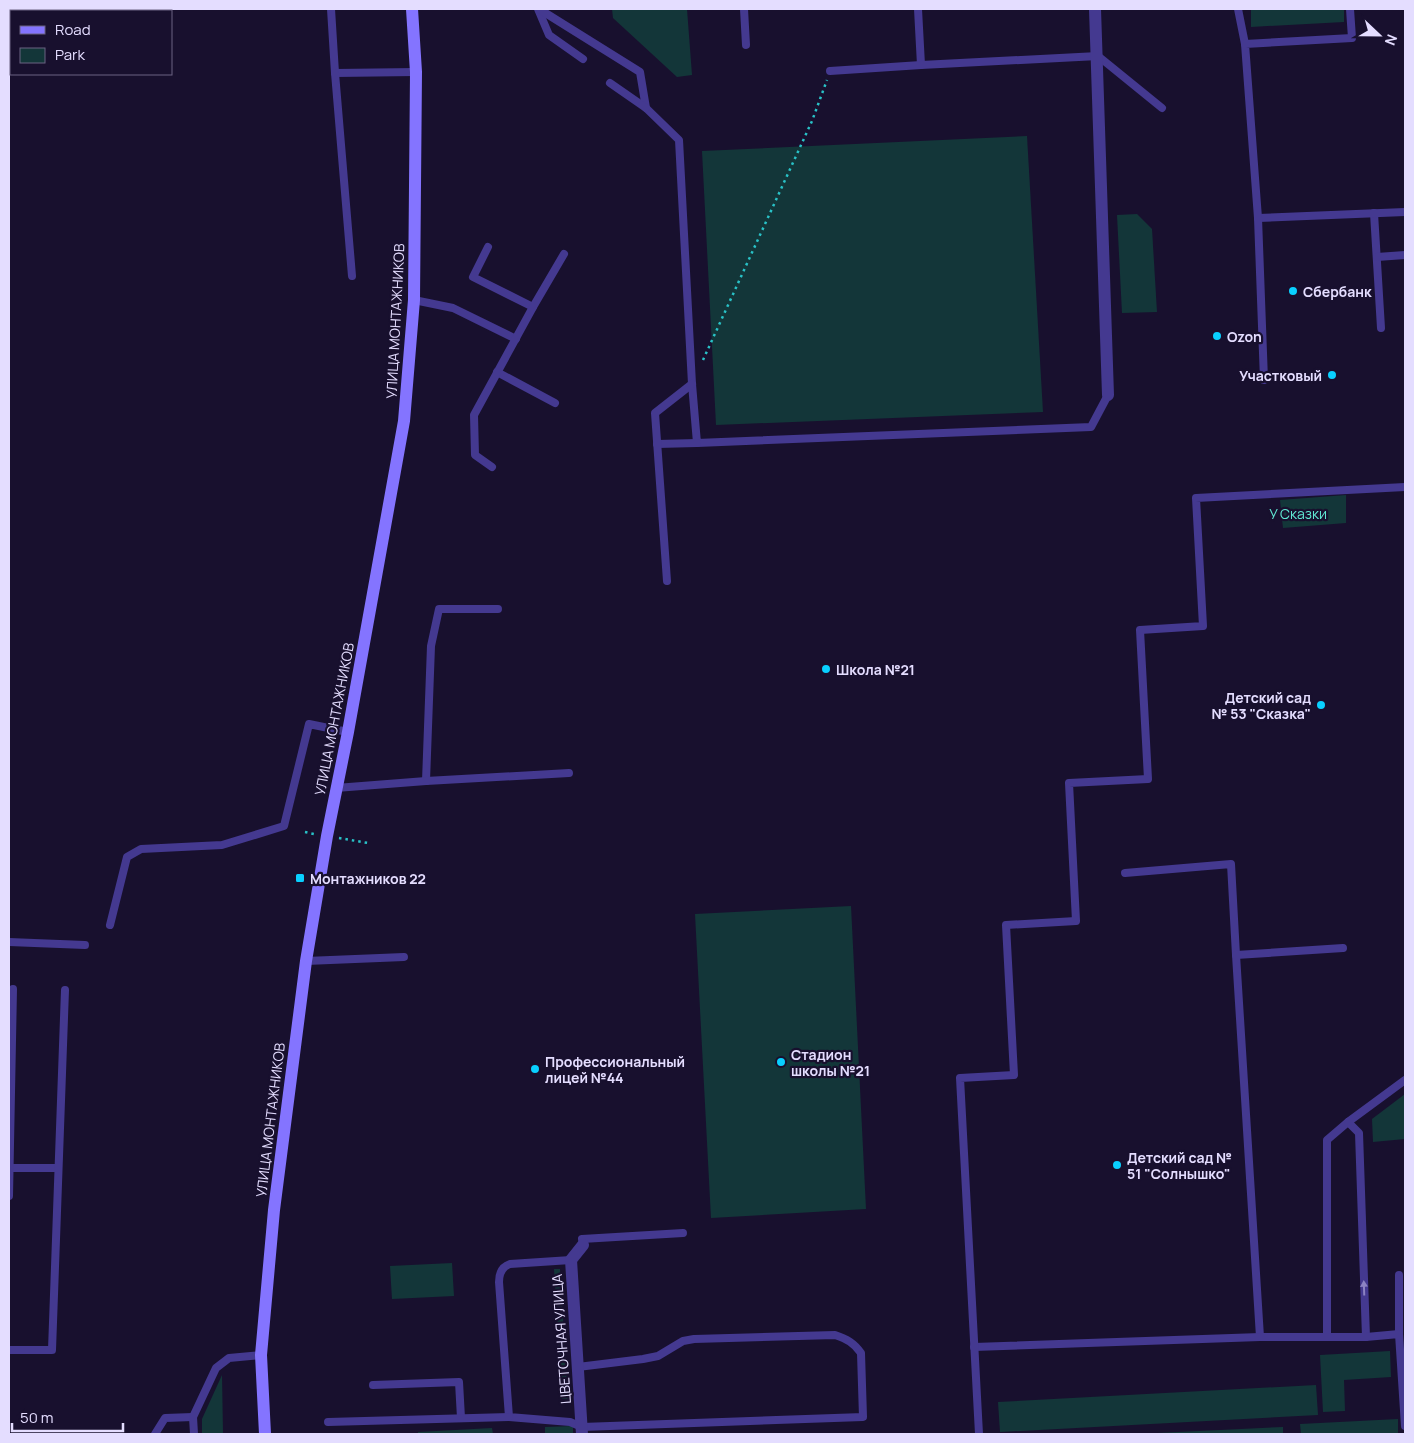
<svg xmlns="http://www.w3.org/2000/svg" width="1414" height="1443" viewBox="0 0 1414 1443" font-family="Manrope,sans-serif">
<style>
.green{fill:#133639}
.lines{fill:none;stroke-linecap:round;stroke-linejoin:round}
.path{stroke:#29c2c7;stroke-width:2.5;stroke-dasharray:2.5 4;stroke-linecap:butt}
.lane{stroke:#443990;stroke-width:8}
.street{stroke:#443990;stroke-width:12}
.secondary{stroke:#8474ff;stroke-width:12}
.oneway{fill:#8c83c2}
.poi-dot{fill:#09d0ff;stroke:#18102e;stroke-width:2}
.labels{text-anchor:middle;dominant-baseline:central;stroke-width:4.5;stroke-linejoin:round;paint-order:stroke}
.poi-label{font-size:14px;font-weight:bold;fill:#e4ddff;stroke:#18102e;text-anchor:start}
.street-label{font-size:14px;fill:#e4ddff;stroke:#18102e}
.park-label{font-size:14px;fill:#60e8d3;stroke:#18102e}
</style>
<rect width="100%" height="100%" fill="#18102e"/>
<g class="green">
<path d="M 612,9 L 687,9 L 692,75 L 677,77 L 613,18 Z"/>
<path d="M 1251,9 L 1344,9 L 1344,22 L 1251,27 Z"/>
<path d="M 1027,136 L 1043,412 L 716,425 L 702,151 Z"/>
<path d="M 1137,214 L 1152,229 L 1157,312 L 1122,313 L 1117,215 Z"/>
<path d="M 1346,495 L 1346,523 L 1283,528 L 1280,500 Z"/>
<path d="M 851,906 L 866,1209 L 711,1218 L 695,914 Z"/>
<path d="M 1405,1094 L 1405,1139 L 1373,1142 L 1372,1119 Z"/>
<path d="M 452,1263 L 454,1296 L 392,1299 L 390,1266 Z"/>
<path d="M 554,1269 L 560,1269 L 568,1399 L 562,1399 Z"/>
<path d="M 1390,1351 L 1391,1377 L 1344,1380 L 1345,1411 L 1323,1412 L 1320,1355 Z"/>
<path d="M 222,1375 L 223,1434 L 202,1434 L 202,1419 Z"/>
<path d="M 1316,1385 L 1318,1415 L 1000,1432 L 998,1402 Z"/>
<path d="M 1398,1419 L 1398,1434 L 1301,1434 L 1300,1424 Z"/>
<path d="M 573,1426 L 573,1434 L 545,1434 L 545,1427 Z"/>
<path d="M 1283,1427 L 1283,1434 L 1136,1434 Z"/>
<path d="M 492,1428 L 493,1434 L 418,1434 L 418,1432 Z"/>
</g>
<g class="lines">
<g class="path">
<path d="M 703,360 L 812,121 L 827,80"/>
<path d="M 305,832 L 314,834"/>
<path d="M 339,838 L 368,843"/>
</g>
<g class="lane">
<path d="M 331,9 L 335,73 L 416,72"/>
<path d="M 538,9 L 549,35 L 583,59"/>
<path d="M 539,9 L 640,72 L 646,108 L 679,140 L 692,384 L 697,443 L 1091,427 L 1108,395"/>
<path d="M 744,9 L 746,45"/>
<path d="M 918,9 L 921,65"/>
<path d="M 1238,9 L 1245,44"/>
<path d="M 830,71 L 921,65 L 1098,56 L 1162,108"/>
<path d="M 335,73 L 352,276"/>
<path d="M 610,83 L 646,108"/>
<path d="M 1374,213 L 1381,328"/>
<path d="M 1258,218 L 1405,212"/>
<path d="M 488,247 L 473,277 L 533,307"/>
<path d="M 1377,257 L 1405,255"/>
<path d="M 414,300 L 453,308 L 516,339"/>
<path d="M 497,372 L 555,403"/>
<path d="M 1264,380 L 1258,218 L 1245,44 L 1352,38 L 1350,9"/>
<path d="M 657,444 L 697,443"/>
<path d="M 492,467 L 475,455 L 474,415 L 533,307 L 564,254"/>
<path d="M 667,581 L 655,413 L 692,384"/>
<path d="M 426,781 L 431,646 L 439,609 L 498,609"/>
<path d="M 336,788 L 426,781 L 569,773"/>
<path d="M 1125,873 L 1231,864 L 1236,955"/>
<path d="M 110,925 L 127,857 L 141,849 L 222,845 L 284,826 L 309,724 L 348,732"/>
<path d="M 9,942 L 85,945"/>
<path d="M 306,961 L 404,957"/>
<path d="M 1348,1122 L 1359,1133 L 1366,1337"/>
<path d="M 9,1168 L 58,1168"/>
<path d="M 9,1196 L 13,989"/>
<path d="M 583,1245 L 582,1239 L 683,1233"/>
<path d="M 571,1260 L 510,1264 C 501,1267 499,1274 499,1282 L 509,1417 L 570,1422 L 582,1427 L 863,1417 L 861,1353 C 854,1343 847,1339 835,1335 L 694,1339 L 683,1341 L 658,1356 L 643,1359 L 578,1367"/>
<path d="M 1399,1334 L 1399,1275"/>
<path d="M 1260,1337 L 1236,955 L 1343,948"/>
<path d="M 1327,1337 L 1327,1140 L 1348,1122 L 1405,1080"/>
<path d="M 974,1347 L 1260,1337 L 1366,1337 L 1399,1334 L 1405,1426"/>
<path d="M 9,1350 L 52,1350 L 65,990"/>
<path d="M 373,1385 L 459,1382 L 461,1418"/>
<path d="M 328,1422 L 509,1417"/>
<path d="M 155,1434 L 165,1418 L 193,1417"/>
<path d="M 194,1434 L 193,1417 L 216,1368 L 229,1358 L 261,1355"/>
<path d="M 979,1434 L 960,1078 L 1014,1075 L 1006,925 L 1076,921 L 1069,783 L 1148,779 L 1140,630 L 1203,626 L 1196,498 L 1405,487"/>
</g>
<g class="street">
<path d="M 1095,9 L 1108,395"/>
<path d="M 582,1434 L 571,1260 L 583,1245"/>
</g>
<path class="secondary" d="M 265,1434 L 261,1355 L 274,1210 L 306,961 L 327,836 L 348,732 L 404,421 L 414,300 L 416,72 L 412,9"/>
</g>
<defs><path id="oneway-solid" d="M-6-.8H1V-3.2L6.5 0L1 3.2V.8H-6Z" transform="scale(1.25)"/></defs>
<use class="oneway" href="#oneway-solid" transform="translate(1364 1288) rotate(-92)"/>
<g class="poi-dot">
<circle cx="1293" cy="291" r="5"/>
<circle cx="1217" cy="336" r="5"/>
<circle cx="1332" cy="375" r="5"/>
<circle cx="826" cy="669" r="5"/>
<circle cx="1321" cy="705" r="5"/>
<rect x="295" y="873" width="10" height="10" rx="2.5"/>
<circle cx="781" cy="1062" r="5"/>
<circle cx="535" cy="1069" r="5"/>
<circle cx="1117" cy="1165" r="5"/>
</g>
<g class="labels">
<g class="poi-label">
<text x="1303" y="291">Сбербанк</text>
<text x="1227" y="336">Ozon</text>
<text x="1322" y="375" text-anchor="end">Участковый</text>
<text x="836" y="669">Школа №21</text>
<text x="1311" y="697" text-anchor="end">Детский сад<tspan x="1311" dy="16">№ 53 "Сказка"</tspan></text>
<text x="310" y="878">Монтажников 22</text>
<text x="791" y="1054">Стадион<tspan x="791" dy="16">школы №21</tspan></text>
<text x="545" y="1061">Профессиональный<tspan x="545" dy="16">лицей №44</tspan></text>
<text x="1127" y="1157">Детский сад №<tspan x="1127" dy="16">51 "Солнышко"</tspan></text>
</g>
<g class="street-label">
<text transform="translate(395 321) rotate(-87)">УЛИЦА МОНТАЖНИКОВ</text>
<text transform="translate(334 719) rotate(-79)">УЛИЦА МОНТАЖНИКОВ</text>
<text transform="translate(270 1120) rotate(-83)">УЛИЦА МОНТАЖНИКОВ</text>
<text transform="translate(561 1339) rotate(-94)">ЦВЕТОЧНАЯ УЛИЦА</text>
</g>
<g class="park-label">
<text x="1298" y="513">У Сказки</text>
</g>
</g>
<rect width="1414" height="1443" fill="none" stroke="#e4ddff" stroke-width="20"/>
<rect x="10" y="10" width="162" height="65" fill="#18102e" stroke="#6a6282"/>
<rect x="20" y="26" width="25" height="8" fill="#8474ff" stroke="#6a6282"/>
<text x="55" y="35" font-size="15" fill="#e4ddff">Road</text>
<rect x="20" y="48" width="25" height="15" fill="#133639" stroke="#6a6282"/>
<text x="55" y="60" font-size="15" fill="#e4ddff">Park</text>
<g transform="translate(1379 35) rotate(112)" stroke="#18102e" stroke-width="4" paint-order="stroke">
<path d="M0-4L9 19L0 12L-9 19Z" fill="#e4ddff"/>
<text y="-8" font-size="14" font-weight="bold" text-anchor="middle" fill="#e4ddff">N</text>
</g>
<path d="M12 1423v8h111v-8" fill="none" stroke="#e4ddff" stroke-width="2.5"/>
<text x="20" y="1423" font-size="15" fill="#e4ddff" stroke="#18102e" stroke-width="4" paint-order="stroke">50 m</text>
</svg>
